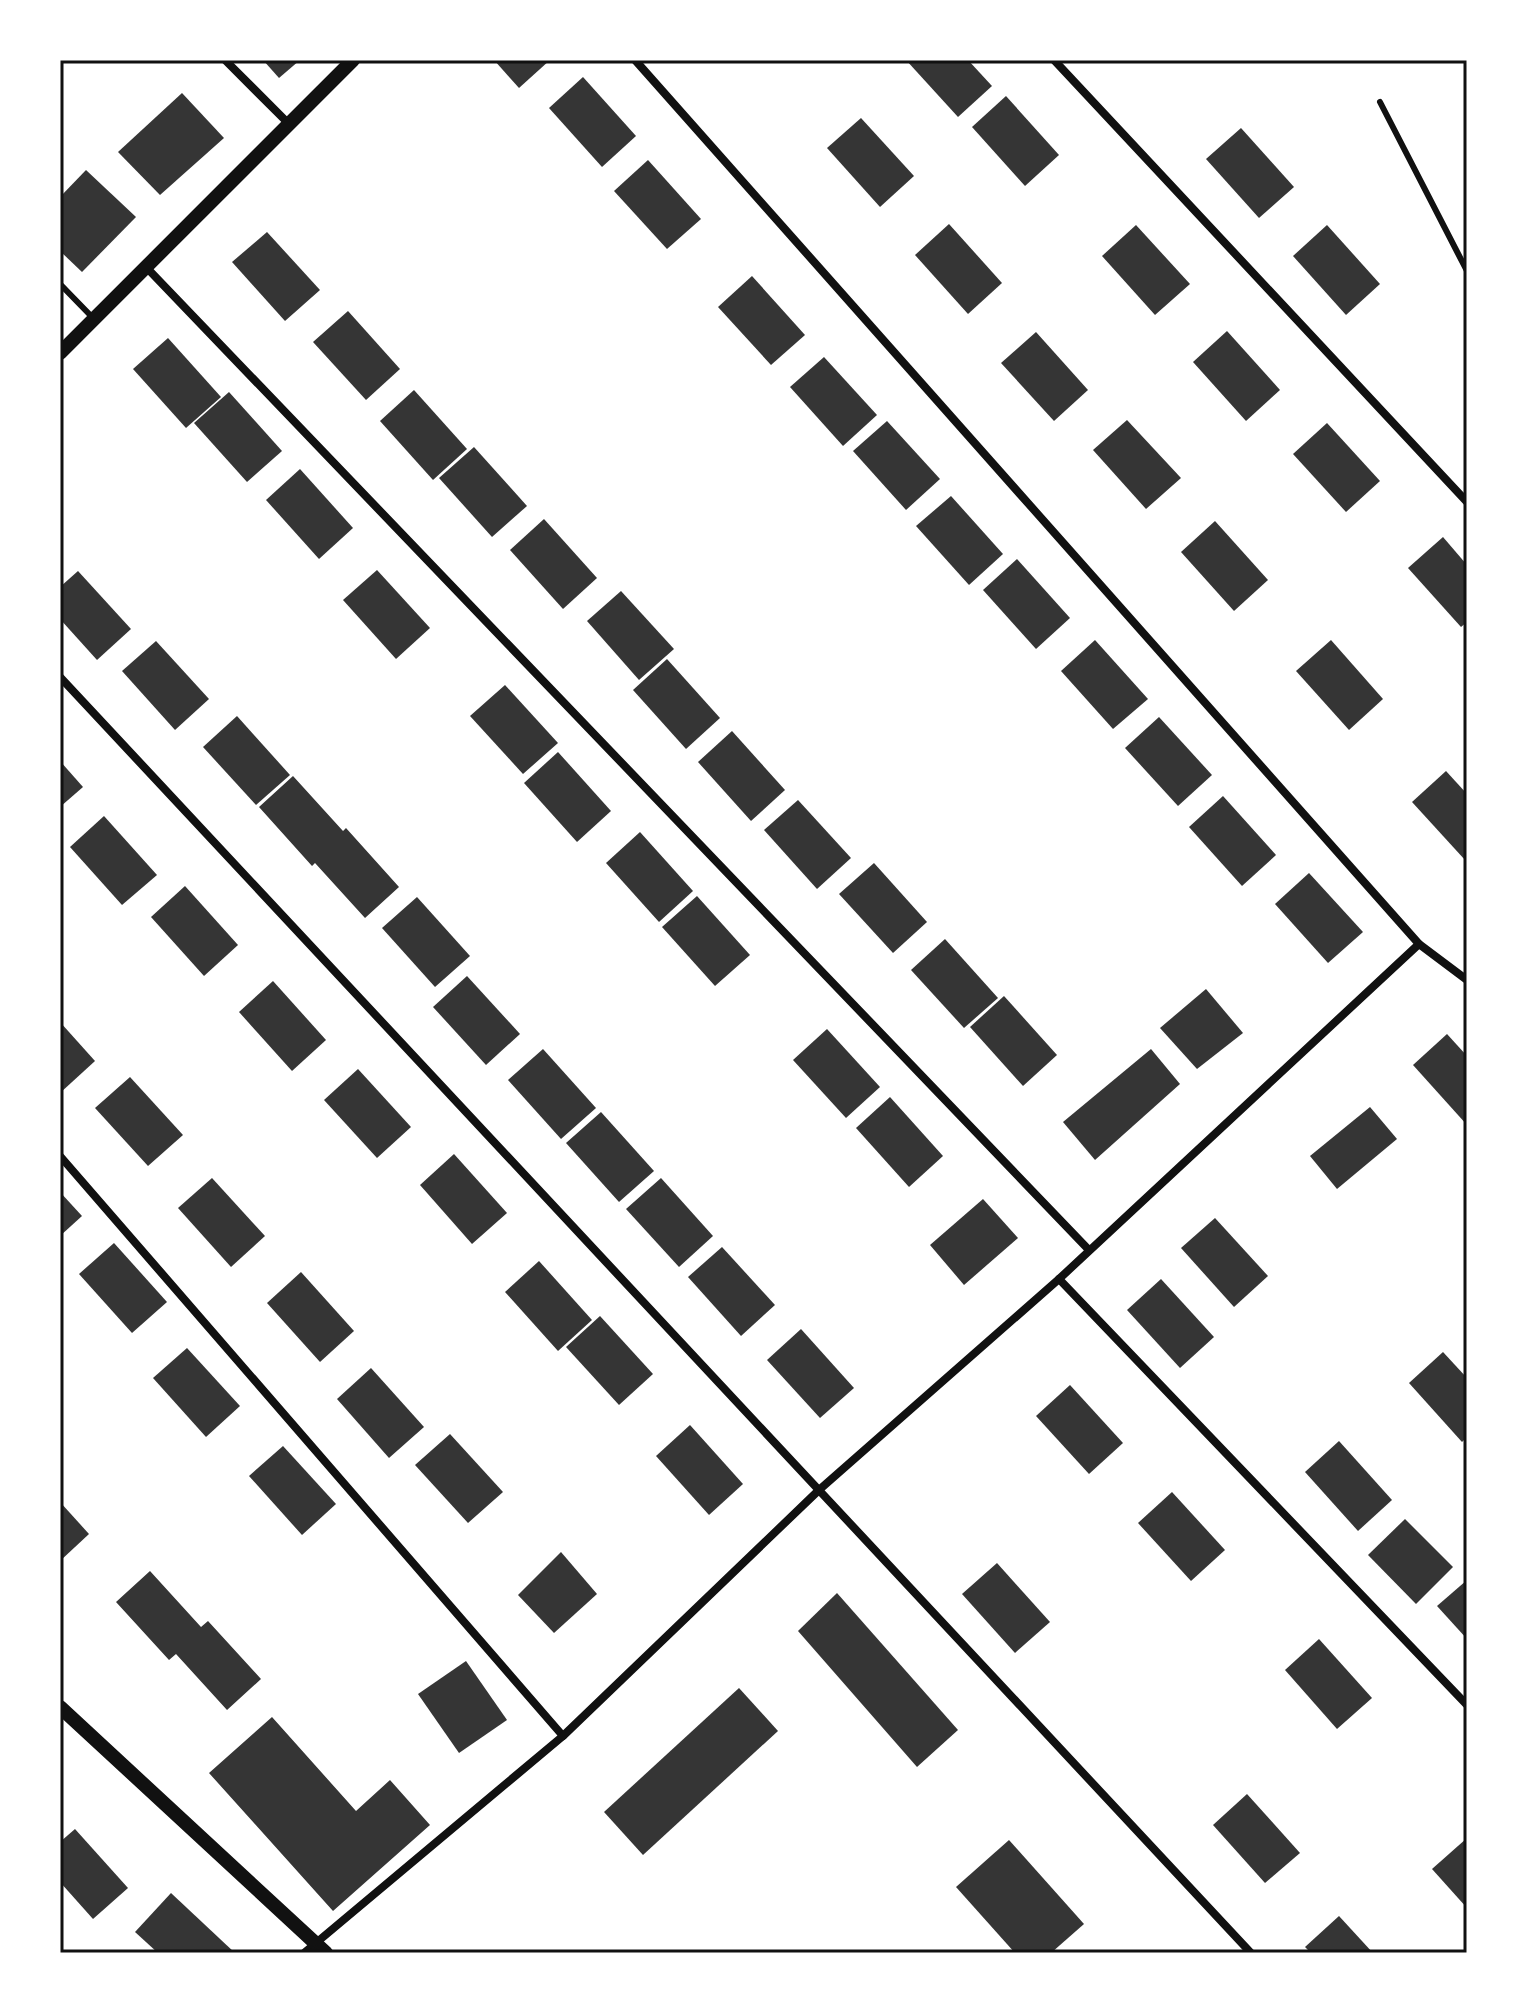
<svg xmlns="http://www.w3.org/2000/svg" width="1527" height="2013" viewBox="0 0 1527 2013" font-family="'Source Sans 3',sans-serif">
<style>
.building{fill:#353535}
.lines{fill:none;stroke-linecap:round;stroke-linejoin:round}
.service{stroke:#111;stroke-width:6}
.minor{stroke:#111;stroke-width:8}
.tertiary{stroke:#111;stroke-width:14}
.neatline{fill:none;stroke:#111;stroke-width:3}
</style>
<rect width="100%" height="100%" fill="#fff"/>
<g class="building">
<path d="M 263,60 L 300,60 L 279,78 Z"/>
<path d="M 494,60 L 550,60 L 519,88 Z"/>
<path d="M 906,60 L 968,60 L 992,86 L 958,117 Z"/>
<path d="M 583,77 L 636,136 L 602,167 L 549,108 Z"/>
<path d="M 182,93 L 224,138 L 160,195 L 118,152 Z"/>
<path d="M 1006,96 L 1059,155 L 1025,186 L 972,127 Z"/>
<path d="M 861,118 L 914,176 L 880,207 L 827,148 Z"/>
<path d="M 1241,128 L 1294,187 L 1259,218 L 1206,159 Z"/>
<path d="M 648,160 L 701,219 L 667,249 L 614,191 Z"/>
<path d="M 86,170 L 136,217 L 82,272 L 60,251 L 60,197 Z"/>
<path d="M 949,224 L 1002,283 L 968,314 L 915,255 Z"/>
<path d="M 1136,225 L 1190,284 L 1155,315 L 1102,256 Z"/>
<path d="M 1327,225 L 1380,284 L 1346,315 L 1293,256 Z"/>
<path d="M 267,232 L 320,290 L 285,321 L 232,262 Z"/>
<path d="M 752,276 L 805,335 L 771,365 L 718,307 Z"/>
<path d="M 348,311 L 400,369 L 366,400 L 313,342 Z"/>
<path d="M 1227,331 L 1280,390 L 1246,421 L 1193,362 Z"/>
<path d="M 1036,332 L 1088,390 L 1054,421 L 1001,363 Z"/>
<path d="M 168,338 L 221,397 L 186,428 L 133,369 Z"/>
<path d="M 824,357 L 877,415 L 843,446 L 790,387 Z"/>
<path d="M 414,390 L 467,449 L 433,480 L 380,421 Z"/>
<path d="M 229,392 L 282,451 L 247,482 L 194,423 Z"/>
<path d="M 1127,420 L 1181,478 L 1146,509 L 1093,450 Z"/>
<path d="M 887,421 L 940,479 L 906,510 L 853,451 Z"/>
<path d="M 1327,423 L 1380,481 L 1346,512 L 1293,454 Z"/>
<path d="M 474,447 L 527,506 L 492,537 L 439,478 Z"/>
<path d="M 300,469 L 353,528 L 319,559 L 266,500 Z"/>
<path d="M 951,496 L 1003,554 L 969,585 L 916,526 Z"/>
<path d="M 544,519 L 597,578 L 563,609 L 510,550 Z"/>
<path d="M 1215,521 L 1268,580 L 1234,611 L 1181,552 Z"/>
<path d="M 1443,537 L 1467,565 L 1467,622 L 1461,627 L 1408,568 Z"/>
<path d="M 1017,559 L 1070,618 L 1036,649 L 983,590 Z"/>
<path d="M 377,570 L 430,628 L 396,659 L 343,600 Z"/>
<path d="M 78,571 L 131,629 L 97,660 L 60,619 L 60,587 Z"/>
<path d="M 621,591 L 674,649 L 639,680 L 587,621 Z"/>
<path d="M 1095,640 L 1148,699 L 1113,729 L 1061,671 Z"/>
<path d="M 1331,640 L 1383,699 L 1349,730 L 1296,671 Z"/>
<path d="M 156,641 L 209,699 L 175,730 L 122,671 Z"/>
<path d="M 667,659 L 720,718 L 686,749 L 633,690 Z"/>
<path d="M 505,685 L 558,743 L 523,774 L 470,716 Z"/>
<path d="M 237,716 L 290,775 L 256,805 L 203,747 Z"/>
<path d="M 1159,717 L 1212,775 L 1178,806 L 1125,748 Z"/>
<path d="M 732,731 L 785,790 L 751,821 L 698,762 Z"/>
<path d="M 558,752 L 611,811 L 577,842 L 524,783 Z"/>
<path d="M 60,761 L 83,787 L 60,807 Z"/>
<path d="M 1446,771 L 1467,794 L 1467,858 L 1465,860 L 1412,802 Z"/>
<path d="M 293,776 L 343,831 L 346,828 L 399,887 L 365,918 L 315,863 L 312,866 L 259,807 Z"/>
<path d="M 1223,796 L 1276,855 L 1242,886 L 1189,827 Z"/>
<path d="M 798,800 L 851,858 L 817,889 L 764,830 Z"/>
<path d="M 104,816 L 157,875 L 122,905 L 70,847 Z"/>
<path d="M 640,832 L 693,891 L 659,922 L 606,863 Z"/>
<path d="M 874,863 L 927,922 L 893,953 L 839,894 Z"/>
<path d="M 1309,873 L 1363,932 L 1328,963 L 1275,904 Z"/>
<path d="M 185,886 L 238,945 L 204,976 L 151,917 Z"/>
<path d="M 697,896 L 750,955 L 715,986 L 662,927 Z"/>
<path d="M 417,897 L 470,956 L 435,987 L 382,928 Z"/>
<path d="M 945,939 L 998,998 L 964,1028 L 911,970 Z"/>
<path d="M 467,976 L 520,1034 L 486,1065 L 433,1007 Z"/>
<path d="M 273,981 L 326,1040 L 292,1071 L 239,1012 Z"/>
<path d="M 1206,989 L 1243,1033 L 1197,1069 L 1160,1028 Z"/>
<path d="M 1004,996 L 1057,1055 L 1023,1086 L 970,1027 Z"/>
<path d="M 60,1022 L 95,1061 L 60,1093 Z"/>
<path d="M 827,1029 L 880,1087 L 846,1118 L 793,1060 Z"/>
<path d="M 1447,1034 L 1467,1056 L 1467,1125 L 1413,1065 Z"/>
<path d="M 543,1049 L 596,1108 L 561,1139 L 508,1080 Z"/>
<path d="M 1151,1049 L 1180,1084 L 1095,1160 L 1063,1122 Z"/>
<path d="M 358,1069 L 411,1127 L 377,1158 L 324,1100 Z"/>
<path d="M 130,1077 L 183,1135 L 148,1166 L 95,1108 Z"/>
<path d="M 890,1097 L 943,1156 L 909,1187 L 856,1128 Z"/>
<path d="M 1370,1107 L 1397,1139 L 1337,1189 L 1310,1156 Z"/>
<path d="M 601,1112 L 654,1171 L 619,1202 L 566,1143 Z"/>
<path d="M 454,1154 L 507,1213 L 472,1244 L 420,1185 Z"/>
<path d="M 212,1178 L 265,1236 L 231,1267 L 178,1208 Z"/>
<path d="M 661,1178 L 713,1236 L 679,1267 L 626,1209 Z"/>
<path d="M 60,1192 L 82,1216 L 60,1236 Z"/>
<path d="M 983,1199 L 1018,1238 L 964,1285 L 930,1245 Z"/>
<path d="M 1215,1218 L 1268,1276 L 1234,1307 L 1181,1248 Z"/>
<path d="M 114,1243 L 167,1302 L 132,1333 L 79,1274 Z"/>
<path d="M 722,1247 L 775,1305 L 741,1336 L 688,1277 Z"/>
<path d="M 539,1261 L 592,1320 L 558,1351 L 505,1292 Z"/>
<path d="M 301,1272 L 354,1331 L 320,1362 L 267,1303 Z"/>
<path d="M 1161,1279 L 1214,1337 L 1180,1368 L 1127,1310 Z"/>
<path d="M 600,1316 L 653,1374 L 619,1405 L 566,1347 Z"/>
<path d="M 801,1329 L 854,1388 L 820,1418 L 767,1360 Z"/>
<path d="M 187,1348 L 240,1406 L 206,1437 L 153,1378 Z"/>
<path d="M 1443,1352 L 1467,1378 L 1467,1437 L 1462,1442 L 1409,1383 Z"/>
<path d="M 371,1368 L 424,1427 L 389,1458 L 337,1399 Z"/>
<path d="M 1070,1385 L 1123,1443 L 1089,1474 L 1036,1416 Z"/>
<path d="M 690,1425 L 743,1484 L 709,1515 L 656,1456 Z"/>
<path d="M 450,1434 L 503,1492 L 468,1523 L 415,1465 Z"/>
<path d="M 1339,1441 L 1392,1500 L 1358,1531 L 1305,1472 Z"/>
<path d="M 283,1446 L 336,1504 L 302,1535 L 249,1476 Z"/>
<path d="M 1172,1492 L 1225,1550 L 1191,1581 L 1138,1523 Z"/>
<path d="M 60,1502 L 89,1534 L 60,1561 Z"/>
<path d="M 1405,1519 L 1453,1567 L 1416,1604 L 1368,1555 Z"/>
<path d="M 561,1552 L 597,1594 L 554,1633 L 518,1595 Z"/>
<path d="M 997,1563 L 1050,1622 L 1015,1653 L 962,1594 Z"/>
<path d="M 150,1571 L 201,1627 L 208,1621 L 261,1679 L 227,1710 L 176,1654 L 169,1660 L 116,1602 Z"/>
<path d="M 1467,1580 L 1467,1639 L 1437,1606 Z"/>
<path d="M 837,1593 L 958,1730 L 917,1767 L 798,1631 Z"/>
<path d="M 1319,1639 L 1372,1698 L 1337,1729 L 1285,1670 Z"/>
<path d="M 466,1661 L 507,1720 L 459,1753 L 418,1694 Z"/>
<path d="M 739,1688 L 778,1731 L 643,1855 L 604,1812 Z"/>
<path d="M 272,1717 L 356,1811 L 390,1780 L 430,1825 L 333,1911 L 209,1773 Z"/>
<path d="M 1247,1794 L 1300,1853 L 1265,1883 L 1213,1825 Z"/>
<path d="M 75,1829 L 128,1888 L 93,1919 L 60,1882 L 60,1842 Z"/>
<path d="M 1467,1838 L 1467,1908 L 1432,1869 Z"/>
<path d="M 1009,1840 L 1084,1924 L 1051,1953 L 1015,1953 L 956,1887 Z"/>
<path d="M 171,1893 L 235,1953 L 158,1953 L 135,1932 Z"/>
<path d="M 1339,1916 L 1373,1953 L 1311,1953 L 1305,1947 Z"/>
</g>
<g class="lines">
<g class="service">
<path d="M 1380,102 L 1467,271"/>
<path d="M 60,284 L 94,319"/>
</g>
<g class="minor">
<path d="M 225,60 L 289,124"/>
<path d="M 635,60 L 1419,944 L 1467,980"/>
<path d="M 1054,60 L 1467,502"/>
<path d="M 146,267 L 1088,1249"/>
<path d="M 60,677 L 1251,1953"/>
<path d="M 60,1156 L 563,1736"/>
<path d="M 1059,1279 L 1467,1705"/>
<path d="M 304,1953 L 563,1736 L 819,1490 L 1059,1279 L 1419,944"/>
</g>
<g class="tertiary">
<path d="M 60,353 L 353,60"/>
<path d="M 60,1707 L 326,1953"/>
</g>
</g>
<rect width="1527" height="2013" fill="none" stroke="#ffffff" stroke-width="124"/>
<rect x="62" y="62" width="1403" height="1889" class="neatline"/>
</svg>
